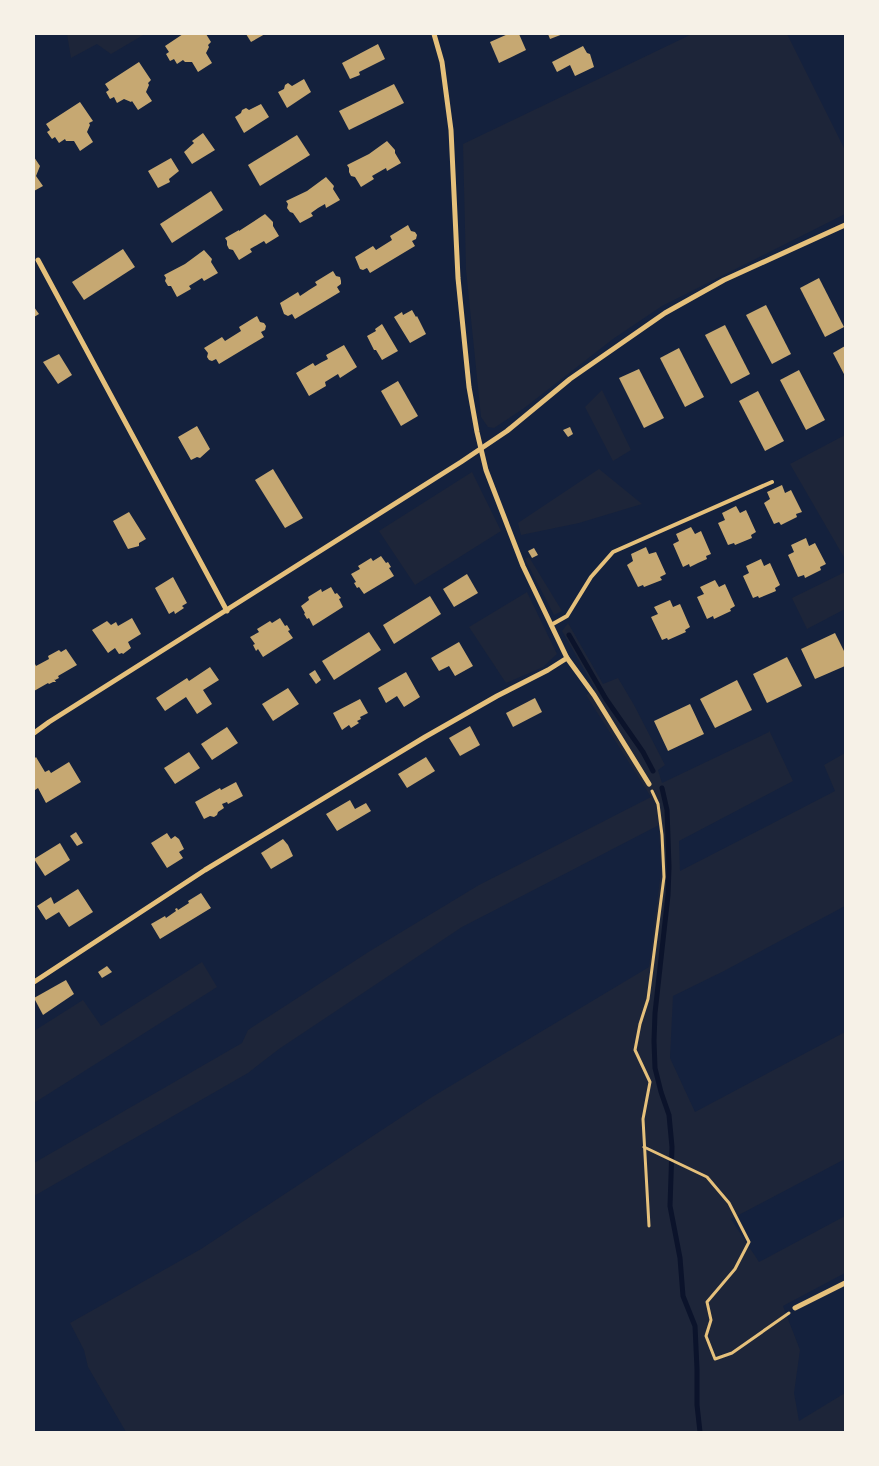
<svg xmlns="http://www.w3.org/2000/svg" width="879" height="1466" viewBox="0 0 879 1466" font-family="Commissioner,sans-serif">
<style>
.green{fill:#1d2539}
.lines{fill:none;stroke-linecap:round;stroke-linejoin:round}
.stream{stroke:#0b132b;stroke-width:5}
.building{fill:#c6a872}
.path{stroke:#e5c07b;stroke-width:3}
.service{stroke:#e5c07b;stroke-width:4}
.minor{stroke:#e5c07b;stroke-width:5}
</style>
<rect width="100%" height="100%" fill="#14213d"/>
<g class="green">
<path d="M 67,34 L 145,34 L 111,54 L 97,44 L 71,58 Z"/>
<path d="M 692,34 L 787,34 L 845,150 L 845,214 L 662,306 L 613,339 L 523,409 L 494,428 L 488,427 L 481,417 L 466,270 L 463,144 Z"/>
<path d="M 602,390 L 631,450 L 613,461 L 585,407 Z"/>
<path d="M 845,435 L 845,559 L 790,464 Z"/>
<path d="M 599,469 L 642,504 L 579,523 L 521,535 L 518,523 Z"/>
<path d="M 472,472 L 501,531 L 415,585 L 379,531 Z"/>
<path d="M 529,557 L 562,611 L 554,615 L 525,559 Z"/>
<path d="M 845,572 L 845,609 L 807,629 L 792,598 Z"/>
<path d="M 527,592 L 557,654 L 543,667 L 506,683 L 469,627 Z"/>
<path d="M 568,623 L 603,684 L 618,678 L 634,705 L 665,765 L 658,770 L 662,783 L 769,732 L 769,730 L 793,781 L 679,841 L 680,871 L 835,791 L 824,765 L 845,753 L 845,906 L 724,971 L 673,996 L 670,1058 L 695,1112 L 845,1032 L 845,1159 L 731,1219 L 759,1262 L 845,1216 L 845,1273 L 783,1306 L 800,1350 L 794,1393 L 799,1421 L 845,1393 L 845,1432 L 126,1432 L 88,1367 L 84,1350 L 70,1323 L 201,1249 L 432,1097 L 649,967 L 661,871 L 659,825 L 462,927 L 279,1049 L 248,1073 L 34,1196 L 34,1163 L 242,1043 L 248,1030 L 370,951 L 479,885 L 651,797 L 586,695 L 595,689 L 562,631 Z"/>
<path d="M 202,962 L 217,987 L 34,1103 L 34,1031 L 83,1000 L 101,1026 Z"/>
</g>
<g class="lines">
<g class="stream">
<path d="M 569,635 L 606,699 L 643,752 L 653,771"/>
<path d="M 662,788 L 667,810 L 669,867 L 668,895 L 655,1013 L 654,1041 L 655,1068 L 661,1092 L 669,1115 L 672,1147 L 670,1206 L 680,1258 L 683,1296 L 695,1326 L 697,1369 L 697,1405 L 700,1432"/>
</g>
</g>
<g class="building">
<path d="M 183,34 L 206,34 L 211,42 L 208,45 L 209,47 L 206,53 L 212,63 L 198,72 L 192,62 L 185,62 L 183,60 L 177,64 L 174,59 L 170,61 L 166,54 L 169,52 L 165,46 Z"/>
<path d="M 246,34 L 265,34 L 251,42 Z"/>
<path d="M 508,34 L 519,34 L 526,50 L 499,63 L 490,42 Z"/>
<path d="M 548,34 L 563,34 L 550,39 Z"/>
<path d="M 378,44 L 385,59 L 359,72 L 360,75 L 350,79 L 342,63 Z"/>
<path d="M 583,46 L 587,53 L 590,54 L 594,67 L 575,76 L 570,65 L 557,72 L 552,62 Z"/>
<path d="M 139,62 L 151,80 L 148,83 L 149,85 L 146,92 L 152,101 L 138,110 L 132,101 L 131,102 L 124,99 L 117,103 L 114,97 L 110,99 L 106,92 L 109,90 L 105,84 Z"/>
<path d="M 304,79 L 311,92 L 287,108 L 278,92 L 284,89 L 285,85 L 288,83 L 292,86 Z"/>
<path d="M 394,84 L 404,103 L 349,130 L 339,111 Z"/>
<path d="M 80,102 L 93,121 L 89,123 L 90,125 L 87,132 L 93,142 L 80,151 L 74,141 L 66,141 L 65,139 L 59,143 L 55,137 L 52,139 L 47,132 L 50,130 L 46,124 Z"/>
<path d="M 261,104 L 269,117 L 244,133 L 235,117 L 241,113 L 242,110 L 246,108 L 249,110 Z"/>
<path d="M 203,133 L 215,150 L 192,164 L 184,152 L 194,143 L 192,141 Z"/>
<path d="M 297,135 L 310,155 L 260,186 L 248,165 Z"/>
<path d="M 387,141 L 395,150 L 395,153 L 401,163 L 387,171 L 386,168 L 372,176 L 374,179 L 361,187 L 355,177 L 351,176 L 349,172 L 349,168 L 347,165 L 369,154 Z"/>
<path d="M 34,157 L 40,166 L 36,176 L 43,186 L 34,191 Z"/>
<path d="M 171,158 L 179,171 L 169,179 L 170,182 L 158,188 L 148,171 Z"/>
<path d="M 326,177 L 334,186 L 333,189 L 340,200 L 326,208 L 325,204 L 318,208 L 311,213 L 313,216 L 300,223 L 293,213 L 290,212 L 287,208 L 288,204 L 286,201 L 307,191 Z"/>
<path d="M 211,191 L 223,210 L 172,243 L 160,224 Z"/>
<path d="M 265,214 L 273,222 L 273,226 L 279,236 L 266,244 L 264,241 L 250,249 L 252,252 L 239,260 L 233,250 L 229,249 L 227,245 L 227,241 L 225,238 L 239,230 L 239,231 Z"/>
<path d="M 408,225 L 411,231 L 415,232 L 417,235 L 416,239 L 412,241 L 415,246 L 370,273 L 367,268 L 363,270 L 360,269 L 355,257 L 373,246 L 376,250 L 392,240 L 390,236 Z"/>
<path d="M 123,249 L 135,267 L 84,300 L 72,282 Z"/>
<path d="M 204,250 L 212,259 L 211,262 L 218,273 L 204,281 L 202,278 L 189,286 L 191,289 L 177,297 L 171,286 L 168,286 L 165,281 L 166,278 L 164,275 L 185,264 Z"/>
<path d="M 333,271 L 336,276 L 340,277 L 341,281 L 341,284 L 337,287 L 340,292 L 295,319 L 292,314 L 288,316 L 284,314 L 280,303 L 298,292 L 300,296 L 309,290 L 317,285 L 315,282 Z"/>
<path d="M 819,278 L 844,327 L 825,337 L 800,288 Z"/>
<path d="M 766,305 L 791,354 L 772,364 L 746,315 Z"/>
<path d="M 34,307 L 39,314 L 34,317 Z"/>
<path d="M 412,310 L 416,317 L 417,316 L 426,334 L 410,343 L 394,317 L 402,312 L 403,315 Z"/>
<path d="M 257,316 L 260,322 L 264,323 L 266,326 L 265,330 L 261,332 L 264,337 L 219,364 L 216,359 L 212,361 L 209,360 L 207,357 L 208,353 L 204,348 L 222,337 L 225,341 L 241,331 L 239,327 Z"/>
<path d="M 382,324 L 398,351 L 382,360 L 376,350 L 374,350 L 367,336 L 376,331 L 375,329 Z"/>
<path d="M 725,325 L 750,374 L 731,384 L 705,335 Z"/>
<path d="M 344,345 L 357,367 L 340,378 L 338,374 L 325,382 L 326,386 L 309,396 L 296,373 L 313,363 L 315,366 L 322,362 L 328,359 L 326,355 Z"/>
<path d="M 845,346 L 845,376 L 833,353 Z"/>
<path d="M 679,348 L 704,397 L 685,407 L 660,358 Z"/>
<path d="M 59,354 L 72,375 L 58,384 L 43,362 Z"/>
<path d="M 639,369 L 664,418 L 644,428 L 619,378 Z"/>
<path d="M 799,370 L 825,420 L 806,430 L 780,380 Z"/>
<path d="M 398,381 L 418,416 L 401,426 L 381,391 Z"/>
<path d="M 758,391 L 784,441 L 765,451 L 739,401 Z"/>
<path d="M 197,426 L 210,449 L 200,458 L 197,457 L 191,460 L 178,437 Z"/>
<path d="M 570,427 L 573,434 L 568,437 L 563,430 Z"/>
<path d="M 273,469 L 303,518 L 285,528 L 255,480 Z"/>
<path d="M 782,485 L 785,493 L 791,490 L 802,512 L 796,514 L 797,517 L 781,525 L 779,522 L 774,524 L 764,503 L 770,499 L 767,492 Z"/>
<path d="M 736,506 L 740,513 L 746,510 L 756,532 L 751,535 L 752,538 L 735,545 L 734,543 L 728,545 L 718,523 L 725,520 L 722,513 Z"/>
<path d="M 129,512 L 146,539 L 139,543 L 139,546 L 128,549 L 113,521 Z"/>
<path d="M 691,527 L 695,534 L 701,531 L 711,554 L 706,556 L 707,559 L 698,563 L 690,567 L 689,564 L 683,567 L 673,544 L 679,541 L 676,534 Z"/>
<path d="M 806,538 L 809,546 L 815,543 L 826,564 L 820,567 L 821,570 L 805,578 L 804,575 L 798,577 L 788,555 L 794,552 L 791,545 Z"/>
<path d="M 646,547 L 649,554 L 656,552 L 666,574 L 660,577 L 662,580 L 644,587 L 643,585 L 638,587 L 627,565 L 633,561 L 631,554 Z"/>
<path d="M 534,548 L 538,555 L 532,558 L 528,551 Z"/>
<path d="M 381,556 L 386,563 L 388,562 L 391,567 L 389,568 L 394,576 L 364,594 L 359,587 L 357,588 L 354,583 L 356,582 L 351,574 L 360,569 L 358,566 L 371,558 L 373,561 Z"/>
<path d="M 761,559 L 764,566 L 770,563 L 780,585 L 775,588 L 776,591 L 759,598 L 758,596 L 753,598 L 743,576 L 749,573 L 746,566 Z"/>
<path d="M 467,574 L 478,593 L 454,607 L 443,589 Z"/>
<path d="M 173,577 L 187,603 L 182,606 L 184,608 L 175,614 L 174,611 L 169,614 L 155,588 Z"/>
<path d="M 715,580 L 719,587 L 725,584 L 735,606 L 730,609 L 731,611 L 714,619 L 713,616 L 707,619 L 697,597 L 704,594 L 700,587 Z"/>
<path d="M 331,587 L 335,594 L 337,593 L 341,598 L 339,599 L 343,607 L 313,626 L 309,618 L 307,619 L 304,614 L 305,613 L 301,606 L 309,600 L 308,597 L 321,589 L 322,592 Z"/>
<path d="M 430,596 L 441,614 L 394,644 L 383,625 Z"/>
<path d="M 670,600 L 673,607 L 680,604 L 690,627 L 685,630 L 686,632 L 668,640 L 667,638 L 662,640 L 651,617 L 658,614 L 654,607 Z"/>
<path d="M 132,618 L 141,634 L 128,642 L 131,648 L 123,654 L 122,653 L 119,654 L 115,648 L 108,653 L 92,630 L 107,621 L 111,625 L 116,622 L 118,626 Z"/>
<path d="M 280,618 L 285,626 L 287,625 L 290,630 L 288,631 L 293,638 L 263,657 L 258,649 L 256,651 L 253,645 L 255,644 L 250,637 L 259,632 L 257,629 L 270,621 L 272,623 Z"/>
<path d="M 369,632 L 381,650 L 334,680 L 322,661 Z"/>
<path d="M 835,633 L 845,653 L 845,666 L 815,679 L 801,649 Z"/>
<path d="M 459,642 L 473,666 L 455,676 L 449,666 L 439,671 L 431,658 Z"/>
<path d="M 66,649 L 77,665 L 58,676 L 59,678 L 55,680 L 54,679 L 56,682 L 53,682 L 49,684 L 48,683 L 34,691 L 34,665 L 35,664 L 36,666 L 49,659 L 48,656 L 59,650 L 61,652 Z"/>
<path d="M 787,657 L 802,686 L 767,703 L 753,674 Z"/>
<path d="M 210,667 L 219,680 L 203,690 L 212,704 L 197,714 L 186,697 L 165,711 L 156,698 L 187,678 L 189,681 Z"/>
<path d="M 315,670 L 321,680 L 316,684 L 309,674 Z"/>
<path d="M 406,672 L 420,697 L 404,707 L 397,696 L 386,703 L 378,688 Z"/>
<path d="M 737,680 L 752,710 L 715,728 L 700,699 Z"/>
<path d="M 288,688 L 299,704 L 273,721 L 262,704 Z"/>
<path d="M 535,698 L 542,712 L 513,727 L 506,713 Z"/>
<path d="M 360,699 L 368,713 L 360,717 L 361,719 L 357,721 L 359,723 L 351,728 L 349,725 L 342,730 L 333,713 Z"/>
<path d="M 690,704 L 704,734 L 668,751 L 654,721 Z"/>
<path d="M 470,726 L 480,745 L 460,756 L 449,738 Z"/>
<path d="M 227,727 L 238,743 L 212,760 L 201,744 Z"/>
<path d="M 189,752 L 200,768 L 175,784 L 164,768 Z"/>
<path d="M 36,757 L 45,772 L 49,770 L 51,773 L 69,762 L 81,782 L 46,803 L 38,788 L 35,790 L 34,787 L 34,759 Z"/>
<path d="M 426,757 L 435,771 L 407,788 L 398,774 Z"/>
<path d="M 236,782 L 243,796 L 228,804 L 227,802 L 222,804 L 224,808 L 218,812 L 217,815 L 214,817 L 210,816 L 204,819 L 195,802 L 220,788 L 221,790 Z"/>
<path d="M 350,800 L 355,809 L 366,803 L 371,811 L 337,831 L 326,814 Z"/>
<path d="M 76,832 L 83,843 L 77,846 L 70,836 Z"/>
<path d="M 167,833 L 171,839 L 175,836 L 179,839 L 184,849 L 179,852 L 183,858 L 167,868 L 151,843 Z"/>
<path d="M 283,839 L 288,845 L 293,856 L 271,869 L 261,853 Z"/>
<path d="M 60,843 L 70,860 L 45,876 L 34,859 Z"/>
<path d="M 78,889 L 93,912 L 69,927 L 59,912 L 46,920 L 37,906 L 51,897 L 54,904 Z"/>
<path d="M 201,893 L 211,908 L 160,939 L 151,924 L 165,916 L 166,918 L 176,911 L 175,909 L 177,908 L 178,910 L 189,903 L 188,901 Z"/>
<path d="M 107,966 L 112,972 L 102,978 L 98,972 Z"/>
<path d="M 66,980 L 74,994 L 43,1015 L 34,998 Z"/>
</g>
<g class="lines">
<g class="path">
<path d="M 644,1147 L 707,1177 L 729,1203 L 749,1242 L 735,1269 L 707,1302 L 711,1320 L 706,1336 L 715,1359 L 732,1353 L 789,1313"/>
<path d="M 649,1226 L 643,1119 L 650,1082 L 635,1050 L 640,1024 L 648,999 L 664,877 L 662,835 L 658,804 L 652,791"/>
</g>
<path class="service" d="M 551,625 L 567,616 L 591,577 L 613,552 L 772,482"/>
<g class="minor">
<path d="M 434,34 L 442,62 L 451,130 L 458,278 L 469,387 L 477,432 L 486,470 L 523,566 L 567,658 L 594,695 L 649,784"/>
<path d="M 38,260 L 227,611"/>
<path d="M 34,733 L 49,722 L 461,462 L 507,431 L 570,379 L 665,313 L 724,280 L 845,225"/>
<path d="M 34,982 L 205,870 L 425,737 L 497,696 L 548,670 L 567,658"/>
<path d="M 795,1308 L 845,1283"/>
</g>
</g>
<rect width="879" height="1466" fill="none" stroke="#f6f1e7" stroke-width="70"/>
</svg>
